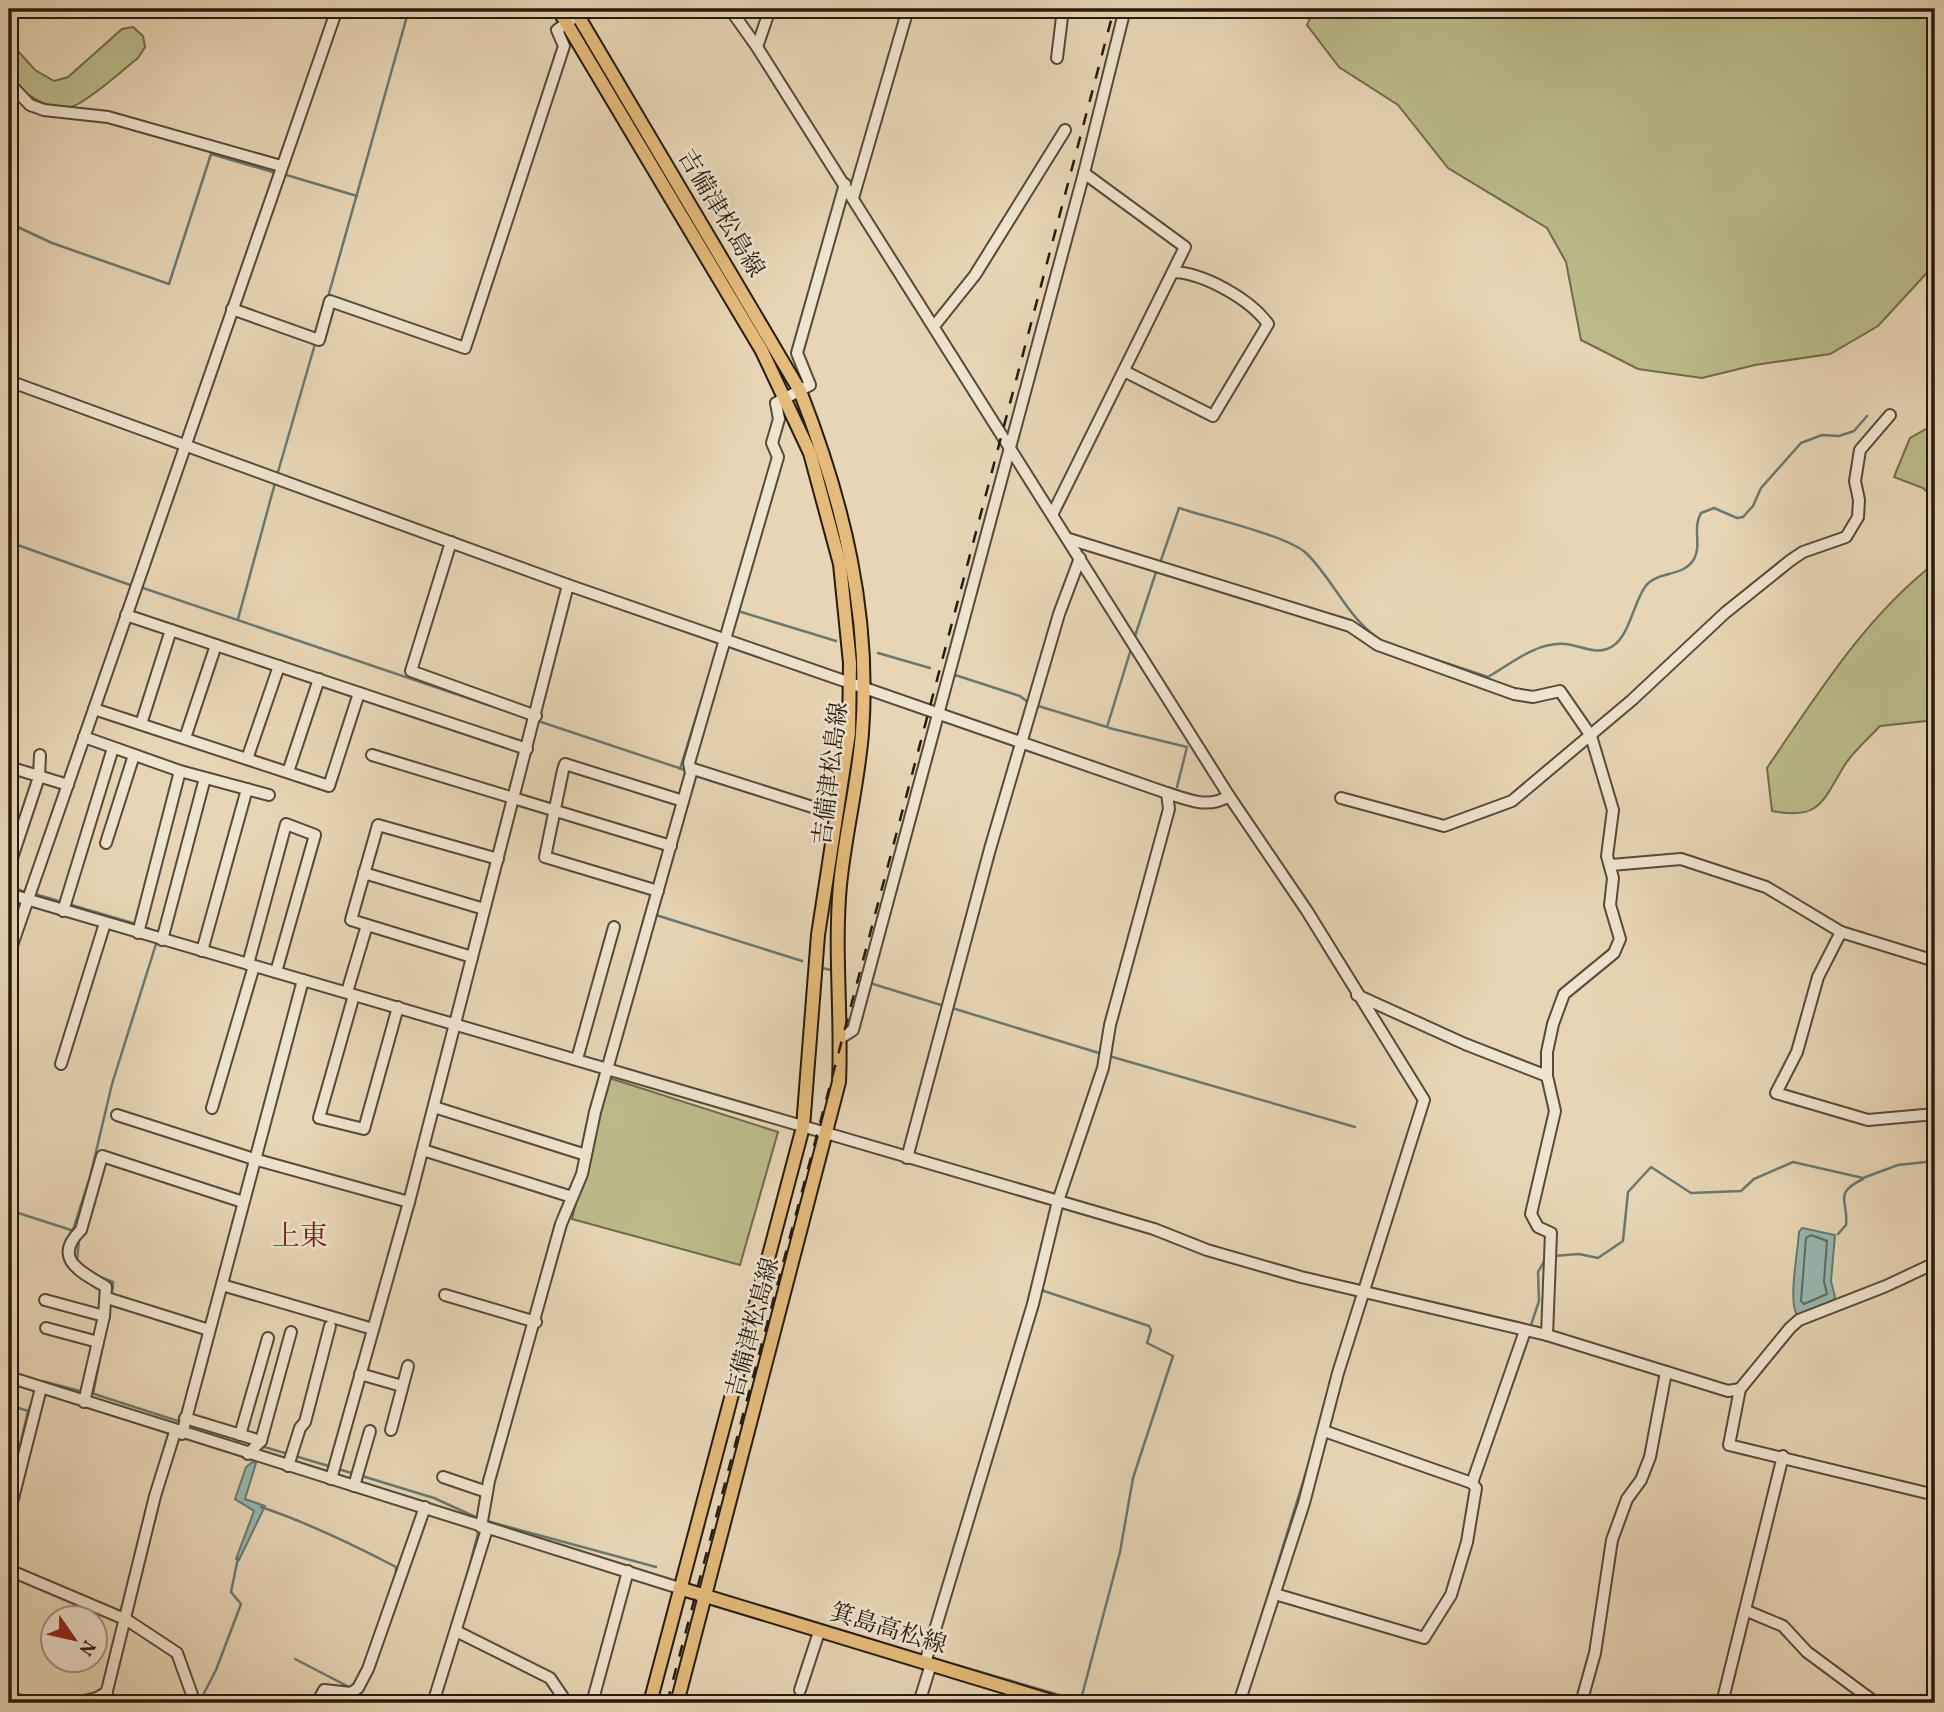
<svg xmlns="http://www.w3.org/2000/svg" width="1944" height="1712" viewBox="0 0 1944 1712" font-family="Vollkorn,'Noto Serif JP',serif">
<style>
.green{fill:#bbbc8a;stroke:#706c4c;stroke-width:2}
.water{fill:#97b8b2;stroke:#697970;stroke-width:2}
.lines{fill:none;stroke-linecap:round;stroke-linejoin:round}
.shore{stroke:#5e6a60;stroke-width:2}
.stream{stroke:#697970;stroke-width:2.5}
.minor-casing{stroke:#564a38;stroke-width:14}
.major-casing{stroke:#251b0e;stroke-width:16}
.minor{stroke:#efe4cf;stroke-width:10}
.major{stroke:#e4bb7a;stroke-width:12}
.rail{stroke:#251b0e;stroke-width:2.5;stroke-dasharray:12 12;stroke-linecap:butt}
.labels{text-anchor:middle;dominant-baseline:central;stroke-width:5;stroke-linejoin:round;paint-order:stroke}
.street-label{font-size:24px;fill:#251b0e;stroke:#efe4cf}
.quarter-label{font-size:28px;fill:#7a1f14;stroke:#efe4cf}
</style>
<rect width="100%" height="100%" fill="#e7d6b5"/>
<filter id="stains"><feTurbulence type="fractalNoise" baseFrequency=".00286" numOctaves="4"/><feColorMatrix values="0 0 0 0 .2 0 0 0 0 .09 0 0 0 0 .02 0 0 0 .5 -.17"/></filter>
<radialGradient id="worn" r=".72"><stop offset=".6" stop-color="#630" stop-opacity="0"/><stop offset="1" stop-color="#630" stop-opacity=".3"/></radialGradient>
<g class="green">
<path d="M 1314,9 L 1935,9 L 1935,264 L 1878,326 L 1830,354 L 1755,365 L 1702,378 L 1638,369 L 1581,340 L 1566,262 L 1547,228 L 1448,168 L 1398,105 L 1339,67 L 1307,25 Z"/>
<path d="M 133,27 L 143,36 L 145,47 L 138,58 C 119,73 99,92 78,104 C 56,117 13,92 9,68 C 7,60 9,50 9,41 L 35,70 L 54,81 L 68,77 L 122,29 Z"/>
<path d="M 1935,424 L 1935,500 L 1923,488 L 1894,477 L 1910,438 Z"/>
<path d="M 1935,563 L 1935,720 L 1880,726 C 1869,738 1855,750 1846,763 C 1823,799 1822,821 1772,811 L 1767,768 C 1817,695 1865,617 1935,563 Z"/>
<path d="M 606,1077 L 778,1132 L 740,1265 L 572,1219 Z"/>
</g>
<g class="water">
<path d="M 1802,1228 L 1835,1235 L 1831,1281 L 1835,1297 L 1833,1301 L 1797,1315 C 1788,1301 1798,1251 1799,1232 Z"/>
<path d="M 252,1462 L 256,1463 L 245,1499 L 265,1506 L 239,1560 L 236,1559 L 254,1511 L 235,1499 L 246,1467 Z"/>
</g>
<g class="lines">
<path class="shore" d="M 1811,1235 L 1827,1241 L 1824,1281 L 1827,1294 L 1804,1304 L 1801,1301 L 1806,1238 Z"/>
<g class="stream">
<path d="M 283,174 L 357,196"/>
<path d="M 9,223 L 52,243 L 169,284 L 211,154 L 276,173"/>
<path d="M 328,297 L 409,9"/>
<path d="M 278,472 L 315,344"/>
<path d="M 9,542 L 133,586"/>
<path d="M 1160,563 L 1179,508 C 1209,518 1286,535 1306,553 C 1335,581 1348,621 1384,642"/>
<path d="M 140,587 L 515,714"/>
<path d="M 738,611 L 836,641"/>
<path d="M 238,619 L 275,483"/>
<path d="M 1134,639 L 1157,569"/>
<path d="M 1404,649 L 1488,677 C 1512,663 1536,642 1565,644 C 1579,645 1594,654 1607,649 C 1629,642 1632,605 1645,587 C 1657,570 1683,578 1694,559 C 1702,545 1692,528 1701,513 L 1714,508 L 1737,518 L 1743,517 L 1753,506 L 1761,488 L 1801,443 L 1822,435 L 1839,436 L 1854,431 L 1867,416"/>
<path d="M 878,653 L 930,668"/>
<path d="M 955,675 L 1020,696 L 1029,703"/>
<path d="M 1035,705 L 1107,727 L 1131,649"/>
<path d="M 538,721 L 685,770 L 685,777"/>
<path d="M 1109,728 L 1187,747 L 1177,787"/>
<path d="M 680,769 L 707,682"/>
<path d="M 17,889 L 28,893"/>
<path d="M 35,894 L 62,902"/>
<path d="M 68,904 L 136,924"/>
<path d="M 656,915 L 802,961"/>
<path d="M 142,926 L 157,932"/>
<path d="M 1137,946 L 1145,915"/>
<path d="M 822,968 L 831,970"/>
<path d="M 873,984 L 941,1005"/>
<path d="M 952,1008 L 1099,1053"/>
<path d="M 1109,1056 L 1355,1127"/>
<path d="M 9,1210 L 74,1231"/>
<path d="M 73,1230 L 90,1177 L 112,1084 L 156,944"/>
<path d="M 1838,1234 L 1846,1225 C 1849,1201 1832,1194 1863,1179"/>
<path d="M 1553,1256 L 1579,1254 L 1598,1258 L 1623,1241 L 1628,1192 L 1651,1167 L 1691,1193 L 1741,1191 L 1754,1179 L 1793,1162 L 1863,1178 L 1898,1165 L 1935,1161"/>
<path d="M 77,1260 L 79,1239"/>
<path d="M 95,1275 L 113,1282 L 112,1295"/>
<path d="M 1041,1290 L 1149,1326 L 1151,1330 L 1147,1343 L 1173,1356 L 1133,1478 L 1120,1552 L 1080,1703"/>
<path d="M 1531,1325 L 1539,1301 L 1538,1272 L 1546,1258"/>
<path d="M 42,1381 L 84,1392"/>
<path d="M 91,1393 L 181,1422"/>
<path d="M 93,1394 L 102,1349"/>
<path d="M 9,1405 L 28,1411 L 33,1401"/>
<path d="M 1321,1416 L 1353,1308"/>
<path d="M 261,1446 L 288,1454"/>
<path d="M 295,1456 L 332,1467"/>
<path d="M 338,1469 L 355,1474"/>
<path d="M 362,1476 L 434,1498 L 480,1519"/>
<path d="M 10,1488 L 28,1411"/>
<path d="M 261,1507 C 309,1523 352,1544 396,1567 L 396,1574"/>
<path d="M 487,1521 L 656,1567"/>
<path d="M 464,1587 L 478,1533"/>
<path d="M 755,1604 L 922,1655"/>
<path d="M 1254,1640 L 1312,1453"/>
<path d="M 929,1657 L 1087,1703"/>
<path d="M 295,1659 L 351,1688"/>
<path d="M 200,1701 L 216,1670 L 241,1604 L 231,1592 L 238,1558"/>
<path d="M 427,1703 L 431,1693"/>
</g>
<defs>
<g id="minor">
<path d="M 730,9 L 757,47 L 1229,796 L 1307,911 L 1424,1100 L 1338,1373 L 1304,1503 L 1239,1703"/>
<path d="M 757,47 L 770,9"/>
<path d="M 1057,58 L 1063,9"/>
<path d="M 9,83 L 30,105 L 44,110 L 108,117 L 281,166"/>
<path d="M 853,198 L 908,9"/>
<path d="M 232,309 L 319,340 L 330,301 L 465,348 L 564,46 L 557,30 L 586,9"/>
<path d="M 935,325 L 975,275 L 1065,130"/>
<path d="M 1124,371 L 1213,416 L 1268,324 C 1250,299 1205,274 1175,272"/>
<path d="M 9,381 L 568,585 L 1167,793 C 1189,800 1208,809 1229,796"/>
<path d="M 1053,513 L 1185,247 L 1084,173"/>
<path d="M 1069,539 L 1350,626 L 1378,645 L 1514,694 L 1533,697 L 1560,691 L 1591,736 L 1613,810 L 1607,856 L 1613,878 L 1610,905 L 1620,939 L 1614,953 L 1564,994 L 1553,1024 L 1547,1052 L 1547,1076 L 1555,1111 L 1531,1214 L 1538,1227 L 1551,1233 L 1547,1335"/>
<path d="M 451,542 L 411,671 L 536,716"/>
<path d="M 126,615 L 527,749"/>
<path d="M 94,709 L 329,786 L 359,693"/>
<path d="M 141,724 L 171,630"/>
<path d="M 84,737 L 180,771 L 269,795"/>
<path d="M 185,738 L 216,645"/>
<path d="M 372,755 L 671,846"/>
<path d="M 247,759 L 279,666"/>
<path d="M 9,767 L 68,785"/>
<path d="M 690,768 L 828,812"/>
<path d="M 288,772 L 319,679"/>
<path d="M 1341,798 L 1444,826 L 1512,801 L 1632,700 L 1725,613 L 1791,560 L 1803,552 L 1846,537 L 1858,517 L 1859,500 L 1855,481 L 1860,450 L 1890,415"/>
<path d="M 106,843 L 134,755"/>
<path d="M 1611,865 L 1681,859 L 1766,887 L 1841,932 L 1935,961"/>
<path d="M 9,867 L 39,777 L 40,755"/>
<path d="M 364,873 L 484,909"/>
<path d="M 658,891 L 545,857 L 563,770 L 565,764 L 683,801"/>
<path d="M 9,894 L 1154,1229 L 1207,1250 L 1301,1277 L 1547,1335 L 1728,1391 L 1740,1389"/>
<path d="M 63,911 L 113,748"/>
<path d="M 1841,932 L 1818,977 L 1797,1052 L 1776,1093 L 1868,1120 L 1935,1114"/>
<path d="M 138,933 L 180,771"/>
<path d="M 162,940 L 205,778"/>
<path d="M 202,951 L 247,789"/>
<path d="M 9,954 L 337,9"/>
<path d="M 472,957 L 351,920 L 378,825 L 498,859"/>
<path d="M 248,964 L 286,824 L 315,835 L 276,972"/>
<path d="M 347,992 L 367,925"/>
<path d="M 354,995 L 319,1118 L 364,1129 L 398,1007"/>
<path d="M 1357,995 L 1465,1044 L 1547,1076"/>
<path d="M 842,1037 L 853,1030 L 1084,173 L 1125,9"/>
<path d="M 577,1059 L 614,927"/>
<path d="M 61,1064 L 105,923"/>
<path d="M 434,1107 L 586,1155"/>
<path d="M 212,1108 L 254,966"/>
<path d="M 117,1115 L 254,1159 L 409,1202"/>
<path d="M 423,1150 L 572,1197"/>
<path d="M 907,1158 L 990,849 L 1059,614 L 1080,558"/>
<path d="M 1935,1263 L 1886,1286 L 1799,1320 L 1790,1328 L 1740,1389 L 1729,1445 L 1935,1495"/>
<path d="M 222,1285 L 373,1329"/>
<path d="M 445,1295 L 536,1322"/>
<path d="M 107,1298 L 209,1330"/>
<path d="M 45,1300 L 104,1316"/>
<path d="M 46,1328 L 98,1342"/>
<path d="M 360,1374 L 402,1386"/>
<path d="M 9,1377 L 679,1588"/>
<path d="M 84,1402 L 104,1316 L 106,1287 C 84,1273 50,1260 81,1230 L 102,1156 L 243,1202"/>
<path d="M 185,1418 L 261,1441"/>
<path d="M 391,1430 L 408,1366"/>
<path d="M 1324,1431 L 1472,1483"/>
<path d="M 182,1434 L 303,980"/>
<path d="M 240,1435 L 268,1338"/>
<path d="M 248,1454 L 261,1441 L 291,1332"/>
<path d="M 288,1466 L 300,1428 L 305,1422 L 330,1326"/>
<path d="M 443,1477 L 487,1492"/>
<path d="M 331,1479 L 409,1202 L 568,585"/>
<path d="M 354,1486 L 370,1431"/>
<path d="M 9,1514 L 41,1388"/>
<path d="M 481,1527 L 489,1481 L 561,1224 L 582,1174 L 595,1112 L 691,773 L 689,763 L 778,457 L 772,443 L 779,419 L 776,403 L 810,385 L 797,353 L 845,184"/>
<path d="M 9,1570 L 127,1620 L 177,1653 L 195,1703"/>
<path d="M 1275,1594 L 1424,1638 L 1451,1595 L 1467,1542 L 1476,1488 L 1472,1483 L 1525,1331"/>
<path d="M 1747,1611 L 1783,1626 L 1807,1652 L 1876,1703"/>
<path d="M 456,1631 L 550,1678 L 567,1703"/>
<path d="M 925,1663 L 1033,1304 L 1058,1201 L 1103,1068 L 1110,1025 L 1169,809 L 1167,793"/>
<path d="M 800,1690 L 819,1632"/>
<path d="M 9,1698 L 31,1703"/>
<path d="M 75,1703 L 97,1698 L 107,1692"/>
<path d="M 104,1703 L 155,1496 L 175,1432"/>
<path d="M 317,1703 L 324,1690 L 351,1693 L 358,1688 L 368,1669 L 425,1507"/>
<path d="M 433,1703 L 487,1529"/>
<path d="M 592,1703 L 628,1571"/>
<path d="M 919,1703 L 931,1664"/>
<path d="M 1581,1703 L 1595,1653 L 1612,1540 L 1627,1499 L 1641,1480 L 1650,1457 L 1666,1372"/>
<path d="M 1722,1703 L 1783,1456"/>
</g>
<g id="major">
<path d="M 558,9 L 762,351 L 810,453 L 840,564 L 850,663 L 849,733 L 818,935 L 803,1127 L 650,1703"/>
<path d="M 574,9 L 800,391 C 843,501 871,613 862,733 C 858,784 845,834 840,885 C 834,950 842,1016 839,1082 L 677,1703"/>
<path d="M 679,1588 L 1058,1703"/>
</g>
</defs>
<use href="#minor" class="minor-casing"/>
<use href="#major" class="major-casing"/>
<use href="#minor" class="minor"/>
<use href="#major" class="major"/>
<path class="rail" d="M 667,1703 L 1114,9"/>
</g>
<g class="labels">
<g class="street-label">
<text transform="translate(720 214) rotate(59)">吉備津松島線</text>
<text transform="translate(832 774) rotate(-83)">吉備津松島線</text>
<text transform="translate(754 1328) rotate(-75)">吉備津松島線</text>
<text transform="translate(888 1630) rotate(17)">箕島高松線</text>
</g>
<g class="quarter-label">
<text x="300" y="1237">上東</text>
</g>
</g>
<rect width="1944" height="1712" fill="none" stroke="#e7d6b5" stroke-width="35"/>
<rect x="10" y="10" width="1923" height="1691" fill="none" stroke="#251b0e" stroke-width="3.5"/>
<rect x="18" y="18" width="1909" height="1677" fill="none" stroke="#251b0e" stroke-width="2"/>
<g transform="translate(74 1639) rotate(124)"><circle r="33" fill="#efe4cf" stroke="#9e9482" stroke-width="2"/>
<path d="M0-5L12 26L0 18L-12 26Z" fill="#8f2418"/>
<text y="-10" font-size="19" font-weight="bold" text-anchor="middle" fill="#251b0e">N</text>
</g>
<rect width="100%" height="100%" filter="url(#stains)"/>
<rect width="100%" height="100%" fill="url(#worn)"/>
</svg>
